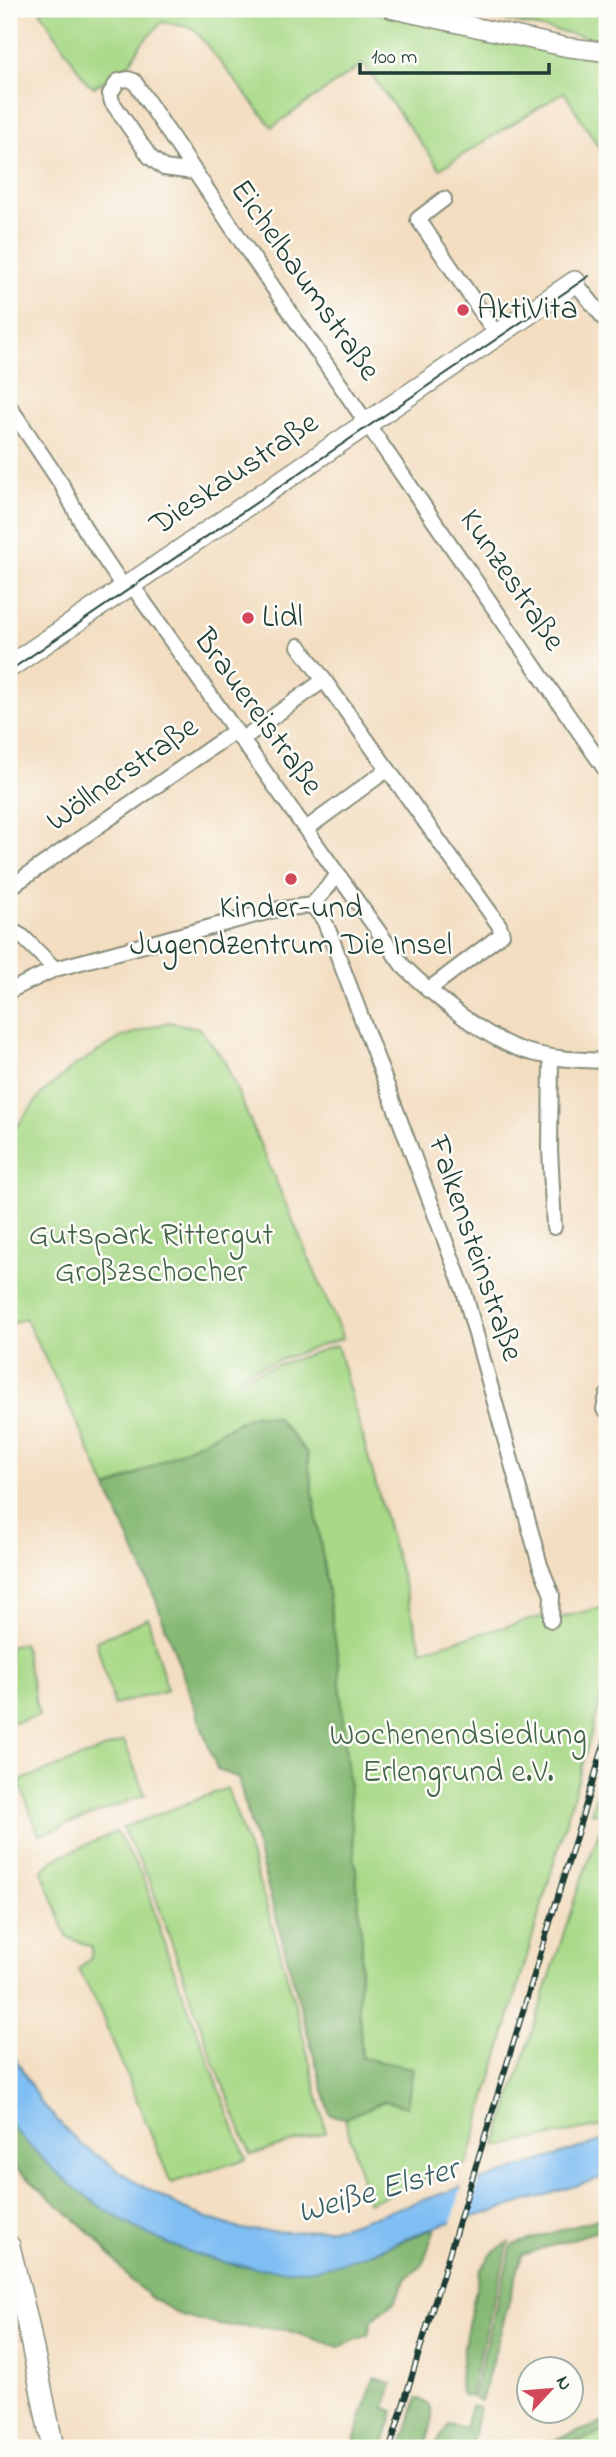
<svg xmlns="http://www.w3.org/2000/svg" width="616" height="2457" viewBox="0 0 616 2457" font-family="'Indie Flower',sans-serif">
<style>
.green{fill:#a8d987;stroke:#648b5e;stroke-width:2}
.forest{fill:#86b974;stroke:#527b54;stroke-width:2}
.water{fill:#7fbef3;stroke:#4f7e94;stroke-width:2}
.pier{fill:#f3dec2}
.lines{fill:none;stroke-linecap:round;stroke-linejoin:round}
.minor-casing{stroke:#898e7b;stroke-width:18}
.tertiary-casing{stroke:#898e7b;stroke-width:21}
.secondary-casing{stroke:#898e7b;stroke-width:24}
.minor{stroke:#fff;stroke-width:14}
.tertiary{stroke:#fff;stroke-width:18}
.secondary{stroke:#fff;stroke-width:21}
.tram{stroke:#1f3d34;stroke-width:2}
.rail-casing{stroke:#1f3d34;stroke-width:6}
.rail{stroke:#fdfcf7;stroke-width:3.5;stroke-dasharray:10;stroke-linecap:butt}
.poi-dot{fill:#d1495b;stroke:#fdfcf7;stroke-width:2.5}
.labels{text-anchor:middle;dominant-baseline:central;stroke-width:5;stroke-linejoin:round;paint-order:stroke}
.street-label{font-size:32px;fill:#1f3d34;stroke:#fdfcf7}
.poi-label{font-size:32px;fill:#1f3d34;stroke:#fdfcf7;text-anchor:start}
.park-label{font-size:32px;fill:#416449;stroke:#fdfcf7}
.water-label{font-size:33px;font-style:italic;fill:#375d64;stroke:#fdfcf7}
</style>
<rect width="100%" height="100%" fill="#fdfcf7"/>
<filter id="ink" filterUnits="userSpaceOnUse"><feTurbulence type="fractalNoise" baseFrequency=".0143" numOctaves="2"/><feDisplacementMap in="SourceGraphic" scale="14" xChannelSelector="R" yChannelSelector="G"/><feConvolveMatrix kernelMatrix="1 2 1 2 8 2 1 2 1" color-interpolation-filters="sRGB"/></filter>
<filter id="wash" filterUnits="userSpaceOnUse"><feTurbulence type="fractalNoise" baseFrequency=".00686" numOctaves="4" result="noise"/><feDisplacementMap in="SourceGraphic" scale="28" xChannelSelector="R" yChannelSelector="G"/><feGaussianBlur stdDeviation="1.57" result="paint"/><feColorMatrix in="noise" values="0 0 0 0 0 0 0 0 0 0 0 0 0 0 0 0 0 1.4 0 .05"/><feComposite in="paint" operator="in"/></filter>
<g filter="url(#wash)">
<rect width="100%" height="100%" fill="#f3dec2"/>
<g class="green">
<path d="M 39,9 L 358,9 L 607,61 L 607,144 L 600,149 L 564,92 L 440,169 L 363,64 L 272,127 L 193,28 L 162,22 L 141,44 L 130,63 L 94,87 L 87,83 Z"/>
<path d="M 447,9 L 579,9 L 607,15 L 607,41 Z"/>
<path d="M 168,1022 L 199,1028 L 224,1060 L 343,1338 L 241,1373 L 242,1377 L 337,1345 L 422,1650 L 540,1617 L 551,1620 L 607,1606 L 607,1679 L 467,2164 L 368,2203 L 345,2118 L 385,2101 L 412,2068 L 362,2059 L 358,2000 L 362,1943 L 338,1660 L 307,1453 L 276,1417 L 253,1415 L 107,1489 L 72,1412 L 25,1318 L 9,1325 L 9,1137 L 42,1093 L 76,1065 L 122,1037 Z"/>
<path d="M 148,1618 L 167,1690 L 114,1705 L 96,1641 Z"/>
<path d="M 23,1643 L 39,1716 L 9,1723 L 9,1646 Z"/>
<path d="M 124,1741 L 145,1795 L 39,1835 L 19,1781 Z"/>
<path d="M 607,1756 L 607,1809 L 599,1813 L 591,1813 Z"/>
<path d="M 227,1788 C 268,1901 300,2015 326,2132 L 251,2155 L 212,2057 L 149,1879 L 122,1828 Z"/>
<path d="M 602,1824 L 607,1826 L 607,2125 L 502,2146 L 496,2145 L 575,1898 Z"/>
<path d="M 116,1832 L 143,1877 L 166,1949 L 246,2159 L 171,2183 L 96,2001 L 78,1970 L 91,1958 L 92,1947 L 67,1937 L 42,1871 L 54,1859 Z"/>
<path d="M 607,2430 L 607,2448 L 560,2448 Z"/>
</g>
<g class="forest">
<path d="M 253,1415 L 276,1417 L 307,1453 L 338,1660 L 362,1943 L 358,2000 L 362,2058 L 413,2068 L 407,2107 L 385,2101 L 345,2118 L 330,2115 L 238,1778 L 217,1769 L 155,1598 L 107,1489 Z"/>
<path d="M 9,2122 L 161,2240 L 200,2256 L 238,2266 L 299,2270 L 375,2252 L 435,2228 L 422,2266 L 407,2277 L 395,2301 L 371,2321 L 368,2335 L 339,2347 L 283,2329 L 218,2325 L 181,2315 L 151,2298 L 129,2278 L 96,2238 L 9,2162 Z"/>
<path d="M 607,2216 L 607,2228 L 522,2255 L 481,2401 L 472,2398 L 512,2245 Z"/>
<path d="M 509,2242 L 469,2397 L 462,2395 L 459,2384 L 466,2334 L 480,2271 L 494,2251 Z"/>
<path d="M 9,2336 L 20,2389 L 11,2448 L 9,2448 Z"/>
<path d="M 374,2378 L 392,2384 L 385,2408 L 394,2411 L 383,2448 L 352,2448 Z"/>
<path d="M 417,2398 C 441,2406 431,2432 423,2448 L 401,2448 Z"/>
<path d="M 471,2406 L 479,2408 L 471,2448 L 433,2448 L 449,2424 L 465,2428 Z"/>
<path d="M 607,2421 L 607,2430 L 560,2448 L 535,2448 Z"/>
</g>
<path class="water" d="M 9,2047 L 41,2103 L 80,2144 L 139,2184 L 186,2210 L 242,2230 L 293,2232 L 341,2227 L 607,2139 L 607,2176 C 567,2189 526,2201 485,2214 C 472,2218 458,2220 444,2224 C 398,2239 346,2270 297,2270 C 198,2272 101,2220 34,2150 C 25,2141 16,2132 9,2122 Z"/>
<path class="pier" d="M 480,2177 L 466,2223 L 451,2226 L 463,2182 Z"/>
</g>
<g filter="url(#ink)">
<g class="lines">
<defs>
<g id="minor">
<path d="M 194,172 L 164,168 L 150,157 L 112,102 L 110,94 L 118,81 L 128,79 L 134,81 L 246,248 L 607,772"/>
<path d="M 444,199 L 418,219 L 497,335"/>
<path d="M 575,282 L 607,322"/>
<path d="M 9,406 L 62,485 L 86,531 L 124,588"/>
<path d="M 131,584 L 403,966 C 432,994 483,1037 522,1050 C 549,1059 578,1060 607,1061"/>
<path d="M 299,646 L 324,680"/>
<path d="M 241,740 L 324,680 L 499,925 L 502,934 L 428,990"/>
<path d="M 306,829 L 388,769"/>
<path d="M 9,888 L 235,731"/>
<path d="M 312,905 L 324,920 L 331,937 L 464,1291 L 540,1565 L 552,1595 L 551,1620"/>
<path d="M 9,929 L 23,937 L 55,969"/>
<path d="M 9,991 L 55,969 L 274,910 L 312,905 L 338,875"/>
<path d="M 551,1057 L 550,1149 L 554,1227"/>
<path d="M 604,1409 L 607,1396"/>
</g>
<path id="tertiary" d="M 392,9 L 566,47 L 607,52"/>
<g id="secondary">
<path d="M 9,667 L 575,282"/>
<path d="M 9,2246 L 27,2320 L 53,2448"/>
</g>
</defs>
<use href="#minor" class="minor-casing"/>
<use href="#tertiary" class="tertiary-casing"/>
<use href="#secondary" class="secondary-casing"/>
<use href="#minor" class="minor"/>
<use href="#tertiary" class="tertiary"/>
<use href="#secondary" class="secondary"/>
<path class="tram" d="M 9,671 L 589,276"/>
<defs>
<path id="rail" d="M 390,2448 L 607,1735"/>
</defs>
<use href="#rail" class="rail-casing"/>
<use href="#rail" class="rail"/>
</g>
</g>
<g class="poi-dot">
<circle cx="463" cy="310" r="7"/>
<circle cx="248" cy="618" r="7"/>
<circle cx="291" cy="879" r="7"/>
</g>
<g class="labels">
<g class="street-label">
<text transform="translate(304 281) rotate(55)">Eichelbaumstraße</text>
<text transform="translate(235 475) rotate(-34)">Dieskaustraße</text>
<text transform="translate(511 581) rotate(56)">Kunzestraße</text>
<text transform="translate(257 713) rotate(54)">Brauereistraße</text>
<text transform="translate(123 775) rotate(-35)">Wöllnerstraße</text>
<text transform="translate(474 1249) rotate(71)">Falkensteinstraße</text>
</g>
<g class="poi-label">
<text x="477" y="310">AktiVita</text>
<text x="262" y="618">Lidl</text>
<text x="291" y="909" text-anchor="middle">Kinder-und<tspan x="291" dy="37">Jugendzentrum Die Insel</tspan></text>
</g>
<g class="park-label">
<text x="151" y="1236">Gutspark Rittergut<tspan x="151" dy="37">Großzschocher</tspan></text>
<text x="458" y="1736">Wochenendsiedlung<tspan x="458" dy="37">Erlengrund e.V.</tspan></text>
</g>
<g class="water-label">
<text transform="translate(378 2192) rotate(-16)">Weiße Elster</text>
</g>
</g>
<rect width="616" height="2457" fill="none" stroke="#fdfcf7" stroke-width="35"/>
<g transform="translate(550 2390) rotate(64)"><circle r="33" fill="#fdfcf7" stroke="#a4b0a9" stroke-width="2"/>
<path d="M0-5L12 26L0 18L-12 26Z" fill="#d1495b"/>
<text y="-10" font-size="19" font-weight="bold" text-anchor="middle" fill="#1f3d34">N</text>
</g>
<path d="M360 63v10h189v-10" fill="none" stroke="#1f3d34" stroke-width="3.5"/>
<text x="371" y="63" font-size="21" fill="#1f3d34" stroke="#fdfcf7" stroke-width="5" paint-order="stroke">100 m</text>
</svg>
